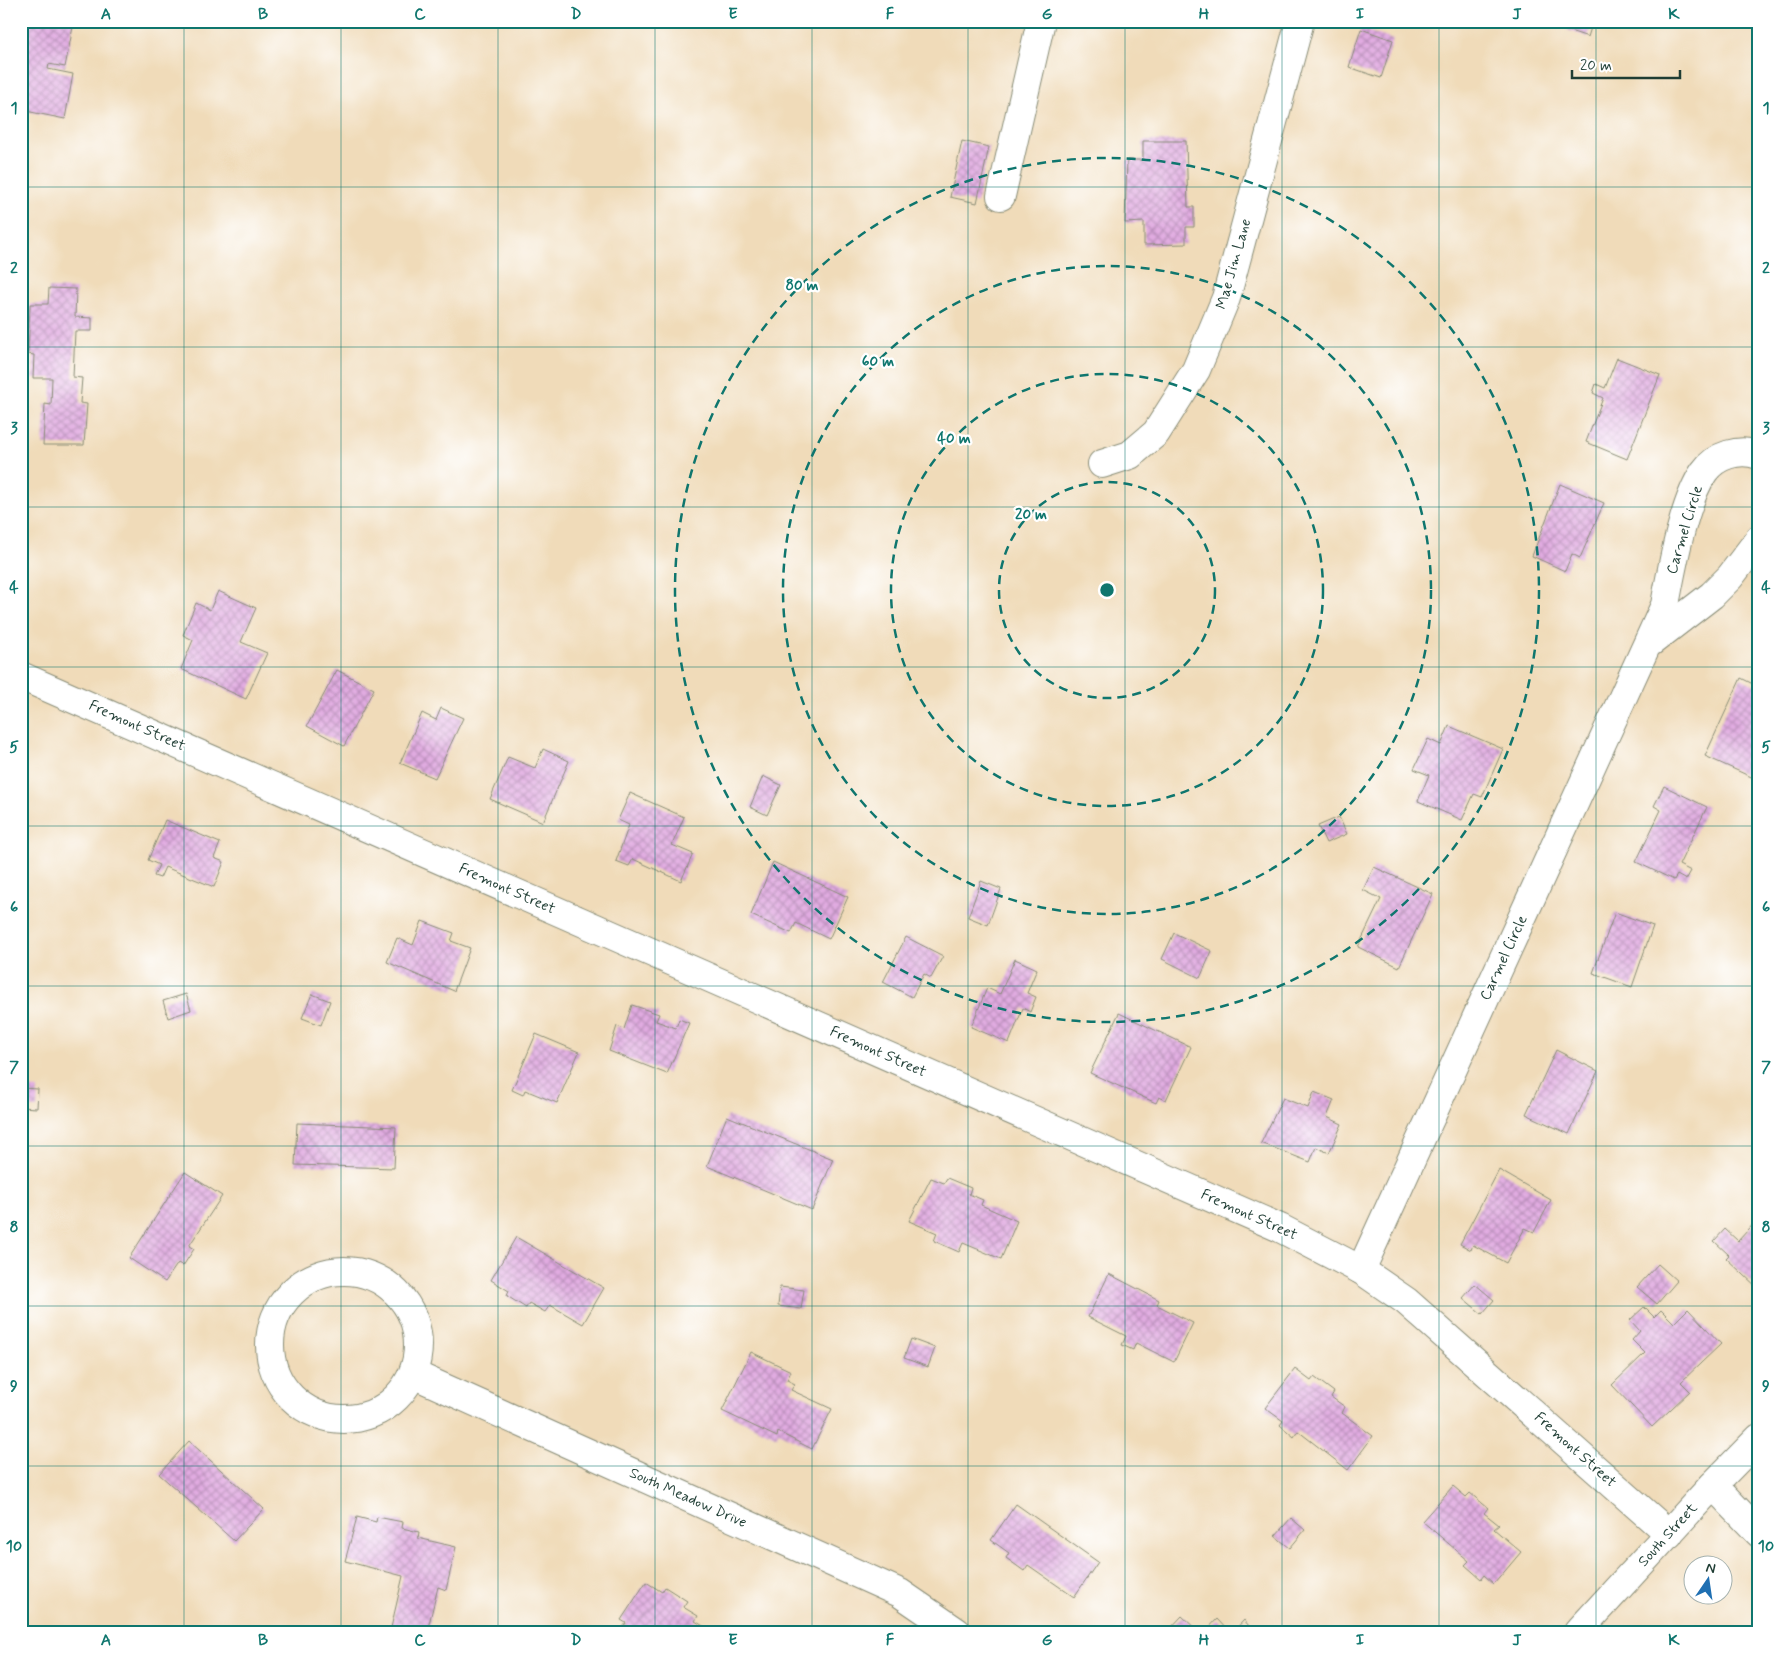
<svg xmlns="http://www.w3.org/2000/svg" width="1780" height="1653" viewBox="0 0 1780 1653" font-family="Mynerve,sans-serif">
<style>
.building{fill:url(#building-cross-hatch)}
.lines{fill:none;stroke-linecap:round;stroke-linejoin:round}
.minor-casing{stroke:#888c76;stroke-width:30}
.minor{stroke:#fff;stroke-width:28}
.grid{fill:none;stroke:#0f766e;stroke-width:1;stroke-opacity:0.55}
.ring{fill:none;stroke:#0f766e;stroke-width:2.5;stroke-dasharray:9 6}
.labels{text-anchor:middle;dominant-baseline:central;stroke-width:4.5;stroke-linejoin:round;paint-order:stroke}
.street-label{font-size:15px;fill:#1f3d34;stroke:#fff}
.centre{fill:#0f766e;stroke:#fff;stroke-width:2.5}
.ring-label{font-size:15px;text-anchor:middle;font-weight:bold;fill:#0f766e;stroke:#fff;stroke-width:4.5;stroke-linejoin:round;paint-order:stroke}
.neatline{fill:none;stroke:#0f766e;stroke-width:2}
.grid-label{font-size:16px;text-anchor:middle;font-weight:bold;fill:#0f766e}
</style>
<defs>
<pattern id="building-cross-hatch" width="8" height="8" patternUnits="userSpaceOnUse" patternTransform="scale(1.25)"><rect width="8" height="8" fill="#e1abe1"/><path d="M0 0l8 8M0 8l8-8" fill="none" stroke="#b68cb7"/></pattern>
</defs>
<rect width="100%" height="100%" fill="#fff"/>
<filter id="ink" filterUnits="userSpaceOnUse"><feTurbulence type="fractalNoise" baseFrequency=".02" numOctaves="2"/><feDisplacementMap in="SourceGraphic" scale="10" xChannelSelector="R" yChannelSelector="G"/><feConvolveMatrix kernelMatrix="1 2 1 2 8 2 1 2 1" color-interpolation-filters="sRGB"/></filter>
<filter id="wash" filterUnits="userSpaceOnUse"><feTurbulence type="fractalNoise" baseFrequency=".0096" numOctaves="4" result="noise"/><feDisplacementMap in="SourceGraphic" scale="20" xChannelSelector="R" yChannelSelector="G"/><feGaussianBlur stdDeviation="1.12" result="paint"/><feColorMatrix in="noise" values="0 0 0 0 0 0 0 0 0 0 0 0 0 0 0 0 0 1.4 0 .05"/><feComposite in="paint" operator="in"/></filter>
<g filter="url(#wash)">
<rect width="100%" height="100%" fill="#f0dbb9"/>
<g id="blocks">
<g class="building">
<path d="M 21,21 L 74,22 L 65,67 L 49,64 L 48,69 L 73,74 L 65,119 L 21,110 L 21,74 L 25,55 L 21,55 Z"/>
<path d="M 1570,21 L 1593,21 L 1588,37 L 1567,30 Z"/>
<path d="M 1361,29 L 1393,40 L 1381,78 L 1349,67 Z"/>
<path d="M 962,141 L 989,147 L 977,203 L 950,197 Z"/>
<path d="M 1143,141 L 1186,141 L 1188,207 L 1194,207 L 1194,227 L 1186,227 L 1186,244 L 1144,245 L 1144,222 L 1125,223 L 1127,160 L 1143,160 Z"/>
<path d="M 49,288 L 76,289 L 75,317 L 92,318 L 92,331 L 75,331 L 73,377 L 82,378 L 80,403 L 87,404 L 84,445 L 43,445 L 45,404 L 51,405 L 52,378 L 33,378 L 34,355 L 28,354 L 30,304 L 48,304 Z"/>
<path d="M 1617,358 L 1660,375 L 1627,459 L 1586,442 L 1603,398 L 1593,393 L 1596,384 L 1605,388 Z"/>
<path d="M 1560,484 L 1604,503 L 1580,558 L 1572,554 L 1565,571 L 1532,556 Z"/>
<path d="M 218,591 L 256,608 L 241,642 L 267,653 L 246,699 L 181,669 L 193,640 L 183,635 L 196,603 L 210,610 Z"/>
<path d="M 337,670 L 374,689 L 344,746 L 307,726 Z"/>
<path d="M 1741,678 L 1759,687 L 1758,780 L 1705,756 Z"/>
<path d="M 441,708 L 463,718 L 435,778 L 400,763 L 422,713 L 436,720 Z"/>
<path d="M 1449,726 L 1503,749 L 1482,797 L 1474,794 L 1462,820 L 1418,801 L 1429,775 L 1414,769 L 1428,739 L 1441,745 Z"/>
<path d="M 543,749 L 569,761 L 543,822 L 490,799 L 508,757 L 535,768 Z"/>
<path d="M 763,776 L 781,785 L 767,815 L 750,807 Z"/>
<path d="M 1664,786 L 1707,807 L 1679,865 L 1691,871 L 1686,880 L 1677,875 L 1674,880 L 1636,862 L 1661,810 L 1654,806 Z"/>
<path d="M 630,793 L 684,817 L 672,845 L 693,854 L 681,881 L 633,859 L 629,866 L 616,861 L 629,825 L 618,820 Z"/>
<path d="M 1339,817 L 1347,834 L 1326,843 L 1318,826 Z"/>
<path d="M 165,820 L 220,843 L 214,858 L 224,862 L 214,887 L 165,867 L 160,878 L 154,876 L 159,865 L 148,860 Z"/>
<path d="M 773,862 L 848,897 L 829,939 L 796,923 L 791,933 L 751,915 Z"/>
<path d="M 1374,867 L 1433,894 L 1399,967 L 1358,947 L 1381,899 L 1363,890 Z"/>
<path d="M 981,881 L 1001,889 L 988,925 L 968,917 Z"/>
<path d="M 1615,912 L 1653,926 L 1632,987 L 1593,973 Z"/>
<path d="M 422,921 L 454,933 L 451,941 L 470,948 L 454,991 L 387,962 L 397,938 L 413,945 Z"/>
<path d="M 1174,933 L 1212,951 L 1200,978 L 1162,959 Z"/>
<path d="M 906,937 L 943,956 L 931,978 L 924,974 L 912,997 L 883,982 Z"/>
<path d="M 1015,959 L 1037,969 L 1027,993 L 1036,997 L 1030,1012 L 1023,1008 L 1009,1043 L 971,1027 L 987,988 L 1000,994 Z"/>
<path d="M 186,994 L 191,1010 L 168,1018 L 163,1001 Z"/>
<path d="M 312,994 L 330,1001 L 321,1025 L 302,1018 Z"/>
<path d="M 632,1005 L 659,1014 L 656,1021 L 676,1028 L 679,1019 L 689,1023 L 667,1074 L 609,1051 L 617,1026 L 624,1029 Z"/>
<path d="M 1119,1013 L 1191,1047 L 1166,1100 L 1159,1097 L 1156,1103 L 1090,1073 Z"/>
<path d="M 536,1034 L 579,1052 L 557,1103 L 525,1090 L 523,1095 L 512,1090 Z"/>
<path d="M 1556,1050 L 1598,1071 L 1569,1134 L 1526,1114 Z"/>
<path d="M 21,1088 L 38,1089 L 37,1108 L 21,1107 Z"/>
<path d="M 1314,1092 L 1334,1100 L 1327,1117 L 1342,1124 L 1329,1153 L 1316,1147 L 1310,1162 L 1261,1143 L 1283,1098 L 1308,1108 Z"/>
<path d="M 727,1116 L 833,1159 L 812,1210 L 707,1166 Z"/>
<path d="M 297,1123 L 396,1127 L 394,1168 L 295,1165 Z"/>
<path d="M 1499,1170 L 1551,1200 L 1534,1232 L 1525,1228 L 1506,1263 L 1473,1245 L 1471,1250 L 1460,1244 Z"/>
<path d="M 185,1172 L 222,1196 L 189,1246 L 194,1249 L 183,1266 L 178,1263 L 165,1282 L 129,1258 Z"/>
<path d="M 931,1178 L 944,1183 L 947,1178 L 971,1188 L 969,1194 L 983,1200 L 981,1205 L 1017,1221 L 1001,1259 L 963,1243 L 959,1252 L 934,1241 L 937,1233 L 909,1221 Z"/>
<path d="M 1759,1218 L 1759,1289 L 1726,1258 L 1729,1255 L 1714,1241 L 1725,1229 L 1738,1241 Z"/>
<path d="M 516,1237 L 604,1288 L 583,1324 L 550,1305 L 545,1312 L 529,1303 L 526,1308 L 507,1296 L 509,1291 L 491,1280 Z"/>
<path d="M 1658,1264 L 1677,1281 L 1657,1304 L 1637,1287 Z"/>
<path d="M 1109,1274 L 1159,1300 L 1157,1305 L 1193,1323 L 1174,1362 L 1136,1343 L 1133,1350 L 1122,1345 L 1126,1336 L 1088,1317 Z"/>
<path d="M 1475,1284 L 1494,1300 L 1482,1314 L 1463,1298 Z"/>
<path d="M 780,1287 L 804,1290 L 801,1309 L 778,1306 Z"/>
<path d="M 1644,1307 L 1654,1317 L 1661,1310 L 1674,1323 L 1688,1309 L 1721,1344 L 1681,1382 L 1690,1391 L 1652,1427 L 1612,1385 L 1645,1353 L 1632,1340 L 1640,1331 L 1630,1320 Z"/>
<path d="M 911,1339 L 935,1348 L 928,1367 L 904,1358 Z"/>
<path d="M 751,1352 L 791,1371 L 787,1380 L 795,1384 L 791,1390 L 832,1409 L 812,1449 L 778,1432 L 777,1437 L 722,1411 Z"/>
<path d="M 1295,1369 L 1311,1381 L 1314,1377 L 1334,1392 L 1331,1397 L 1345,1407 L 1342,1413 L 1373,1436 L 1348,1470 L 1298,1431 L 1294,1437 L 1280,1425 L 1283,1421 L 1265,1408 Z"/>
<path d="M 189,1441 L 264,1509 L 234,1541 L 159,1474 Z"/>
<path d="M 1453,1486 L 1466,1497 L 1470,1493 L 1488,1508 L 1484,1513 L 1499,1525 L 1494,1529 L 1521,1552 L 1494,1584 L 1484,1575 L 1481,1579 L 1465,1565 L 1469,1561 L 1422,1521 Z"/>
<path d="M 1016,1504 L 1098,1562 L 1074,1597 L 1028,1565 L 1024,1571 L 1006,1558 L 1009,1553 L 991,1540 Z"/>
<path d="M 357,1517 L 376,1522 L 377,1517 L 403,1522 L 402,1528 L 419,1532 L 418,1538 L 456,1547 L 446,1590 L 438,1587 L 427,1632 L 390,1632 L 403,1576 L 345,1561 Z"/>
<path d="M 1291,1518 L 1305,1530 L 1290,1548 L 1275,1536 Z"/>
<path d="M 646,1582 L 662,1592 L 665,1587 L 687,1601 L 683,1607 L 698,1616 L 695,1621 L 713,1632 L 620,1632 L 626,1623 L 621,1620 Z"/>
<path d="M 1182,1616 L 1199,1632 L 1167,1632 Z"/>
<path d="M 1217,1619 L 1229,1632 L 1205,1632 Z"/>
<path d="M 1244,1620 L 1254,1632 L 1233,1632 Z"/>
</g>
</g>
</g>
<g filter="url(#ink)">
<use href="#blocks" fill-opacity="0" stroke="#888c76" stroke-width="1"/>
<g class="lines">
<defs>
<g id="minor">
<path d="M 1001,196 L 1041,21"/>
<path d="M 1102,464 L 1130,455 L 1156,433 L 1196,370 L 1226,298 L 1300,21"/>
<path d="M 1651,642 L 1712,595 L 1730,577 L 1759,539"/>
<path d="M 21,676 L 1280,1228 L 1361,1270 L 1406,1301 L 1669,1534"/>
<path d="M 1361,1270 L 1665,605 C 1672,568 1683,503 1704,472 C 1716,455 1739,448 1759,455"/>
<circle cx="344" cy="1345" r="74"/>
<path d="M 413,1374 L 900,1593 L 957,1632"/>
<path d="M 1713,1485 L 1759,1533"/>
<path d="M 1578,1632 L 1713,1485 L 1759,1438"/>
</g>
</defs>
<use href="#minor" class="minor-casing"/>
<use href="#minor" class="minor"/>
</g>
</g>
<path class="grid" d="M 184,21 L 184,1632M 341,21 L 341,1632M 498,21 L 498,1632M 655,21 L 655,1632M 812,21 L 812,1632M 968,21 L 968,1632M 1125,21 L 1125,1632M 1282,21 L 1282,1632M 1439,21 L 1439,1632M 1596,21 L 1596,1632M 21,187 L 1759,187M 21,347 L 1759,347M 21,507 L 1759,507M 21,667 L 1759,667M 21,826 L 1759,826M 21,986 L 1759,986M 21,1146 L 1759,1146M 21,1306 L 1759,1306M 21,1466 L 1759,1466"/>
<g class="ring">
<circle cx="1107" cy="590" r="108"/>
<circle cx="1107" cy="590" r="216"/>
<circle cx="1107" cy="590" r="324"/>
<circle cx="1107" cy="590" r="432"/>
</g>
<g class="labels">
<g class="street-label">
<text transform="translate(1234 264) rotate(-74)">Mae Jim Lane</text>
<text transform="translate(1685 530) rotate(-73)">Carmel Circle</text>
<text transform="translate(137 726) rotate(24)">Fremont Street</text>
<text transform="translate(507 889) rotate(24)">Fremont Street</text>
<text transform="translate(1504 958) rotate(-65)">Carmel Circle</text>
<text transform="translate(878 1052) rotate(24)">Fremont Street</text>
<text transform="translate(1249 1215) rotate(24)">Fremont Street</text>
<text transform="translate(1575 1450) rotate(42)">Fremont Street</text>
<text transform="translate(688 1498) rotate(24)">South Meadow Drive</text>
<text transform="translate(1668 1535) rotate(-48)">South Street</text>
</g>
</g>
<circle cx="1107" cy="590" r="8" class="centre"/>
<g class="ring-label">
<text x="802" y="290">80 m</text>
<text x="878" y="366">60 m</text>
<text x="954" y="443">40 m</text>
<text x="1031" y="519">20 m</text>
</g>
<rect width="1780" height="1653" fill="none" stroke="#fff" stroke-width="55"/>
<g transform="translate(1708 1580) rotate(13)"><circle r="24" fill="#ffffff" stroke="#a5b1ae"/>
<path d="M0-4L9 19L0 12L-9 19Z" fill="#1f6fb2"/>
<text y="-8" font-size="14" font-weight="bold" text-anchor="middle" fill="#1f3d34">N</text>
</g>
<path d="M1572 70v8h108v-8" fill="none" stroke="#1f3d34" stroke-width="2.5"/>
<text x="1580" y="70" font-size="15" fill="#1f3d34" stroke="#ffffff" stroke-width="4" paint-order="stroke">20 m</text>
<rect x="28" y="28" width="1724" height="1598" class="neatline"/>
<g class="grid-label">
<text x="106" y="19">A</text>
<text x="263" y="19">B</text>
<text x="420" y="19">C</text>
<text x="576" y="19">D</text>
<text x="733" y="19">E</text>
<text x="890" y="19">F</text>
<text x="1047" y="19">G</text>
<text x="1204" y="19">H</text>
<text x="1360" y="19">I</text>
<text x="1517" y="19">J</text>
<text x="1674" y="19">K</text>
<text x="14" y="113">1</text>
<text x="1766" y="113">1</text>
<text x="14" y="273">2</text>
<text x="1766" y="273">2</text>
<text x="14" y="433">3</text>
<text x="1766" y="433">3</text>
<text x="14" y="592">4</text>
<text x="1766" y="592">4</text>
<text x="14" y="752">5</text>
<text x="1766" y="752">5</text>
<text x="14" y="912">6</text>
<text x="1766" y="912">6</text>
<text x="14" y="1072">7</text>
<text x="1766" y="1072">7</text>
<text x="14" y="1232">8</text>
<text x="1766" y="1232">8</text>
<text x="14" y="1391">9</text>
<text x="1766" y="1391">9</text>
<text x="14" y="1551">10</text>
<text x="1766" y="1551">10</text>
<text x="106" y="1645">A</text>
<text x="263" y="1645">B</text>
<text x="420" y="1645">C</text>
<text x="576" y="1645">D</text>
<text x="733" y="1645">E</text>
<text x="890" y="1645">F</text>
<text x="1047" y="1645">G</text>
<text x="1204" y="1645">H</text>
<text x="1360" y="1645">I</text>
<text x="1517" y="1645">J</text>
<text x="1674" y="1645">K</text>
</g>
</svg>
